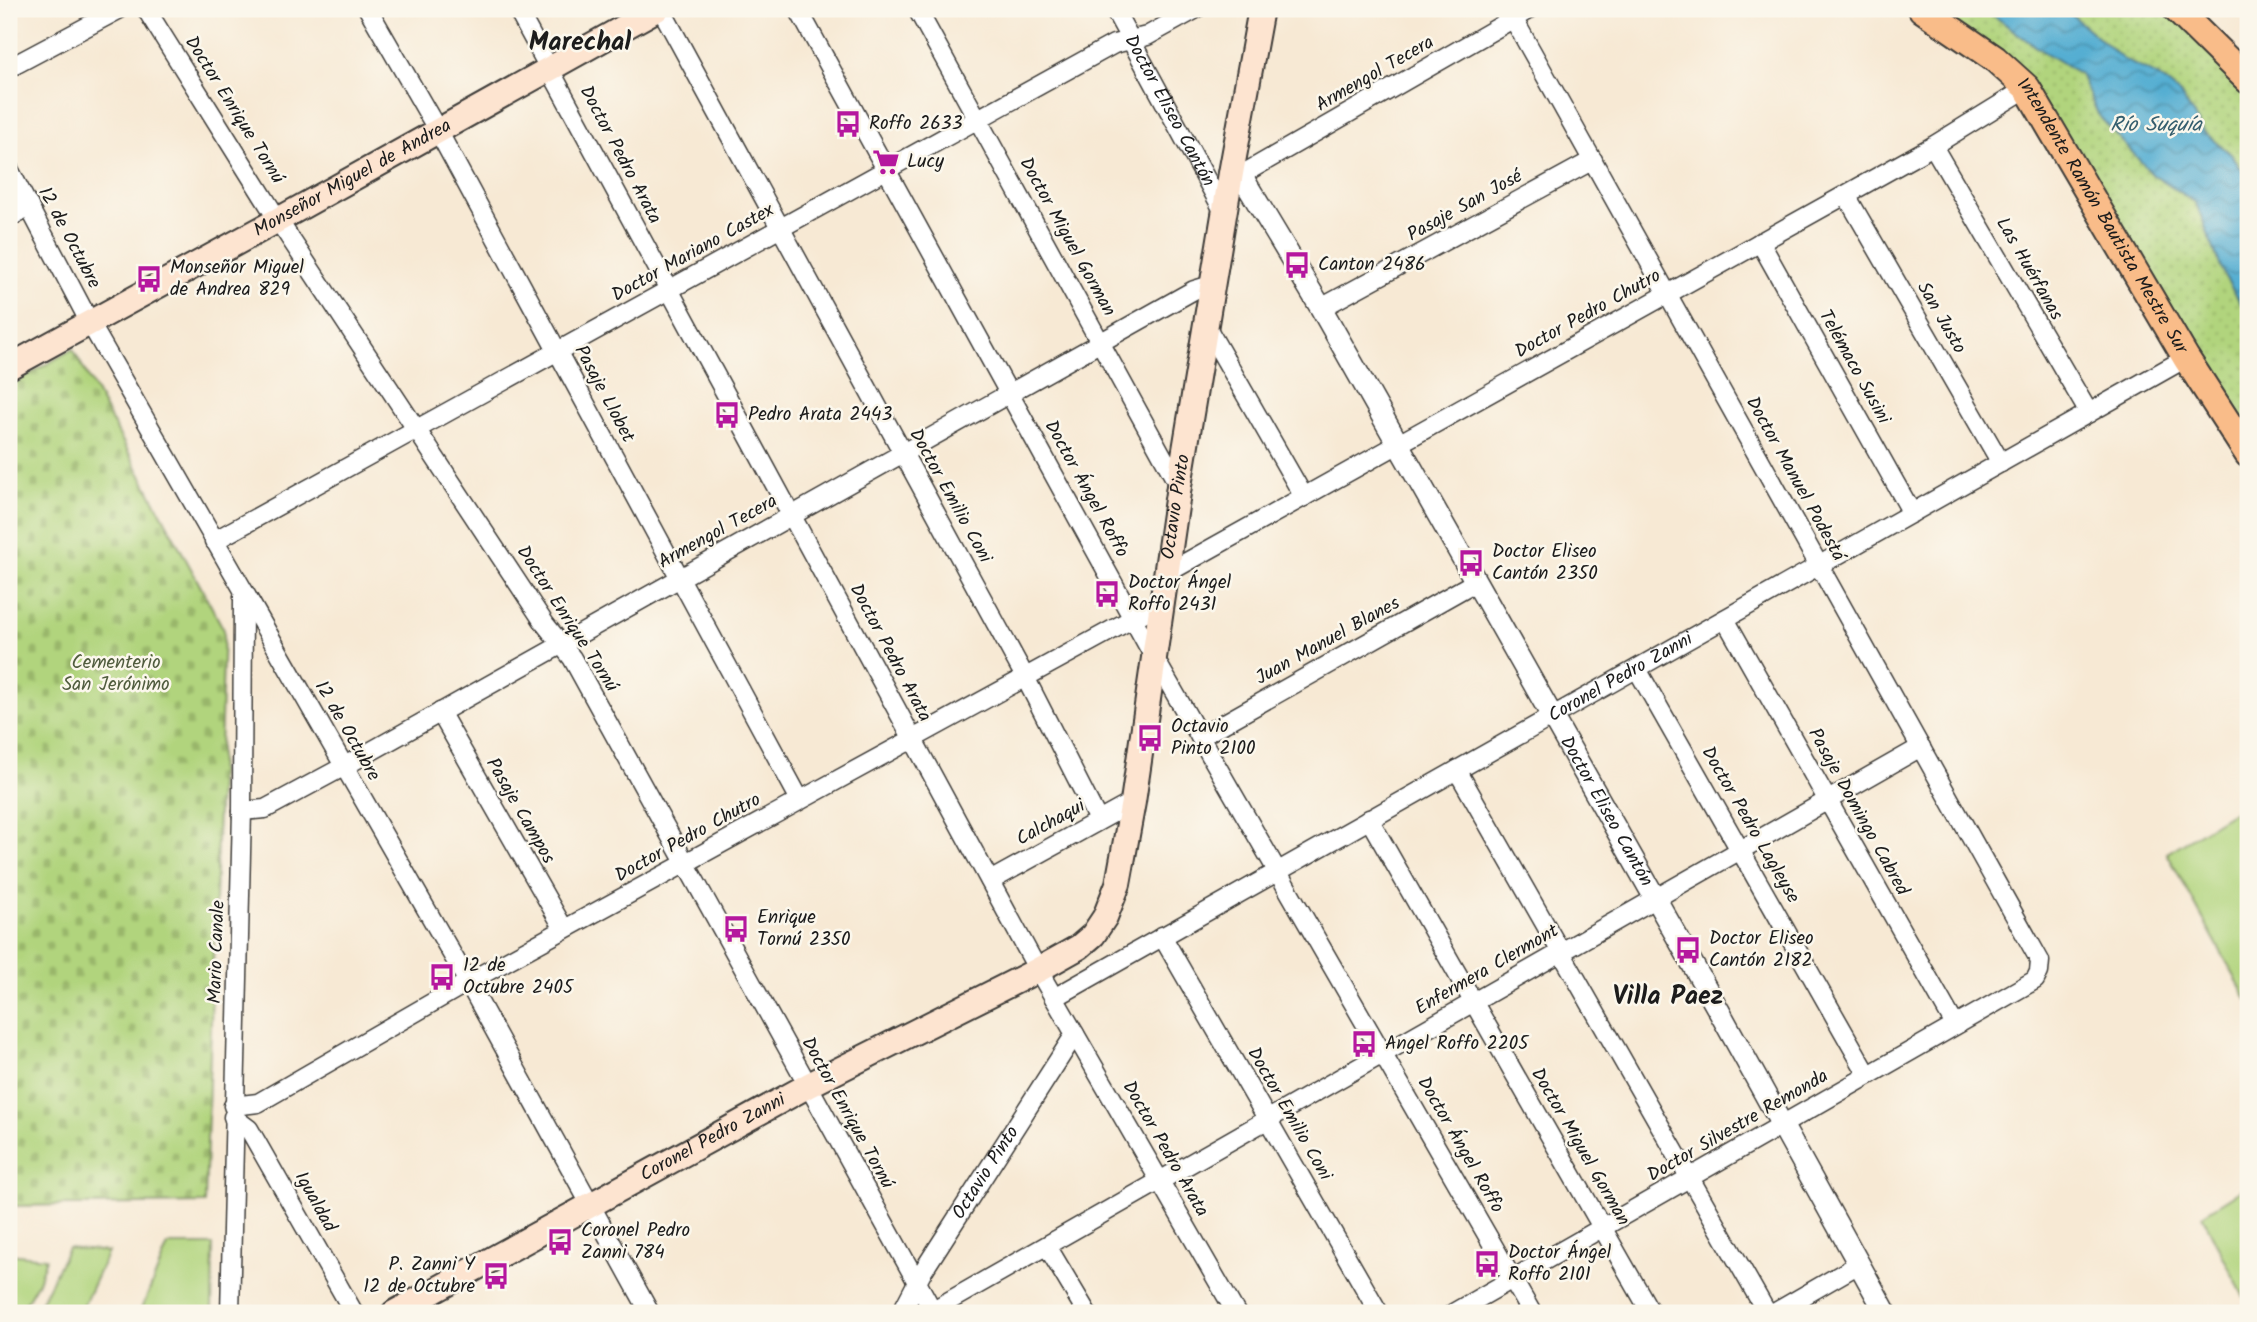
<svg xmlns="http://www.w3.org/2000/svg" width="2257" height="1322" viewBox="0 0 2257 1322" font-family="Kalam,sans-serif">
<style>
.grass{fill:url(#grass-dots);stroke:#66784c;stroke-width:2}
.cemetery{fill:url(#cemetery-stones);stroke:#66784c;stroke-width:2}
.park{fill:#b1d47d;stroke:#66784c;stroke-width:2}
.water{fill:url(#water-waves);stroke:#386577;stroke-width:2}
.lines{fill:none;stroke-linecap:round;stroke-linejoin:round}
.minor-casing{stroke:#3d3b38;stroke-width:21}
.tertiary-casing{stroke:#3d3b38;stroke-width:24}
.secondary-casing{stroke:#3d3b38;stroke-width:28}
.primary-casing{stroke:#3d3b38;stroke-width:30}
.minor{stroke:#fff;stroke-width:18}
.tertiary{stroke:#fff;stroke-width:21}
.secondary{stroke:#fde4d0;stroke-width:24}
.primary{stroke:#f9bc89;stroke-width:26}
.labels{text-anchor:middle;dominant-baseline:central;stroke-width:5;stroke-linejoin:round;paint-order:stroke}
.street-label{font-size:19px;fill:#1c1c1c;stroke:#fbf7ec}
.poi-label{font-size:19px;fill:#1c1c1c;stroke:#fbf7ec;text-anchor:start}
.park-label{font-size:19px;fill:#505c3e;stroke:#fbf7ec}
.water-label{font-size:21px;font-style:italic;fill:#355e6e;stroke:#fbf7ec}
.district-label{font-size:26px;font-weight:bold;fill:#1c1c1c;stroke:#fbf7ec}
</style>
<defs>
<pattern id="grass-dots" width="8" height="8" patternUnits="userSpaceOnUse" patternTransform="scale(1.75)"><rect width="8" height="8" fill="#b1d47d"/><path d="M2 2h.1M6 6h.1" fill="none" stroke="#98b56b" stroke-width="1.8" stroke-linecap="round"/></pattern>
<pattern id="cemetery-stones" width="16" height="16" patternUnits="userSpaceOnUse" patternTransform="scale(1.75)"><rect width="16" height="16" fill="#b1d47d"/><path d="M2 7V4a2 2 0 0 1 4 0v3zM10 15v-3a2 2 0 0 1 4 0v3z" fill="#98b56b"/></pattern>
<pattern id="water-waves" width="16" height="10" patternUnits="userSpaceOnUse" patternTransform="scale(1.75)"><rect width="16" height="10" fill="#54aed2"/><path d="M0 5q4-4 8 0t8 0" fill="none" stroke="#458daa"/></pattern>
</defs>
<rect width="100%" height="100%" fill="#fbf7ec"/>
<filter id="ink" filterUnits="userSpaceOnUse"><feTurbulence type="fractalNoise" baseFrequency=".0143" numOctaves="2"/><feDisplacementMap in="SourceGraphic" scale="14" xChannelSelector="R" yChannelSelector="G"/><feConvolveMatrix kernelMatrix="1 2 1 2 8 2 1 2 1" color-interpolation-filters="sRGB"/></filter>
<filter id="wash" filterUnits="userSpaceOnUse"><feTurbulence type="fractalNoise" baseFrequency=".00686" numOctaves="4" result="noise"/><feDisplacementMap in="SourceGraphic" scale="28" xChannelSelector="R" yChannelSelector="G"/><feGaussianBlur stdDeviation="1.57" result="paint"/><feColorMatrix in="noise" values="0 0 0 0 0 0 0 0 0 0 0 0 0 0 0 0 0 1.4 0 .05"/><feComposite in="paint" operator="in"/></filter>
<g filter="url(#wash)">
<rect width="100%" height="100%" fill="#f7e9d4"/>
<g class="grass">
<path d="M 1922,9 L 1985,9 L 2036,47 L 2080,74 L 2099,116 L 2153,175 L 2196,203 L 2224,275 L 2248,315 L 2248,454 L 2027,88 Z"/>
<path d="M 2065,9 L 2176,9 L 2248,80 L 2248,180 L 2232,155 L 2204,132 L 2180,94 L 2158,76 L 2124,60 Z"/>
</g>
<path class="cemetery" d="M 73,349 L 224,630 L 205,1203 L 9,1206 L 9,386 Z"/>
<g class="park">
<path d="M 2248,803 L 2248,1001 L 2167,853 Z"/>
<path d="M 2248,1186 L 2248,1305 L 2202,1215 Z"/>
<path d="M 168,1245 L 213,1245 L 212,1313 L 140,1313 Z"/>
<path d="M 68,1248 L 108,1252 L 80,1313 L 35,1313 Z"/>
<path d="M 9,1254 L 46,1258 L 38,1282 L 20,1313 L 9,1313 Z"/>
</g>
<path class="water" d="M 1985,9 L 2065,9 L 2124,60 L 2158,76 L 2180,94 L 2204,132 L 2232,155 L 2248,180 L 2248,315 L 2224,275 L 2196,203 L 2153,175 L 2099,116 L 2080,74 L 2036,47 Z"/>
</g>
<g filter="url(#ink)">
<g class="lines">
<defs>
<g id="minor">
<path d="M 146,9 L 278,220 L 545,624 L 572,658 L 934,1313"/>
<path d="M 368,9 L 437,129 L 800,800"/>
<path d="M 517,9 L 1038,970 L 1236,1313"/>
<path d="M 661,9 L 1025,677 L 1098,820"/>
<path d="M 798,9 L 1155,659 L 1532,1313"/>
<path d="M 917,9 L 1179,486"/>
<path id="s1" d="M 1114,9 L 1225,214"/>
<path d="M 9,68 L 120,9"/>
<path d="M 1933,146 L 2089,413"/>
<path d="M 9,169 L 90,323 L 468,982 L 650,1313"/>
<path d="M 1241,175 L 1530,9"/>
<path d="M 1846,195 L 2001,463"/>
<path d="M 9,218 L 29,206"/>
<path d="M 1760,242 L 1912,513"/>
<path d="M 1321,308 L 1593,160"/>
<path d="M 1206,326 L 1304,497"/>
<path d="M 214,541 L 1114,44 L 1147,36 L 1196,9"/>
<path d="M 1167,573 L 1933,146 L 2027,88"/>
<path d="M 1725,619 L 1955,1025"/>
<path d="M 1637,669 L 1868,1075"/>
<path d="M 440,712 L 564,929"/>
<path d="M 1200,737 L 1475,582"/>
<path d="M 1457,770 L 1767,1313"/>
<path d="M 242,811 L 265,809 L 343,767 L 1194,290 L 1214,284"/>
<path d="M 1369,819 L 1651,1313"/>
<path d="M 990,881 L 1133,802"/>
<path d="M 1162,936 L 1379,1313"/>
<path id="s2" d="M 1054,998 L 2186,358"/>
<path d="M 233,1106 L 258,1103 L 468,982 L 1163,602"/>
<path d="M 233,1117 L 249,1129 L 354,1313"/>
<path d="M 1047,1246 L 1087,1313"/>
<path d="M 230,1313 L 242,811 L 243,596"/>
<path id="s3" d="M 901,1313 L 923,1271 L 1075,1034"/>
<path d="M 928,1313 L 1921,747"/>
<path d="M 1453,1313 L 2035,980 L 2039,972 L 2040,961 L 1508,9"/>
<path d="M 1774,1313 L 1859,1264"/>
</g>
<g id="tertiary">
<path id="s4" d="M 1231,173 L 1241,175 L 1321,308 L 1719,1011 L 1886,1313"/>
</g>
<g id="secondary">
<path id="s5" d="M 9,367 L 278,220 L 657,9"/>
<path id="s6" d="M 394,1313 L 809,1085 L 1038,970 L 1079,947 L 1093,935 L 1105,917 L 1118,884 L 1133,802 L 1179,486 L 1231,173 L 1261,9"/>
</g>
<g id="primary">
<path id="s7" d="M 1922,9 L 1995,59 L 2027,88 L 2186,358 L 2248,454"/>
<path d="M 2176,9 L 2248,80"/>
</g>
</defs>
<use href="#minor" class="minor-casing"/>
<use href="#tertiary" class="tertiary-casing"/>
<use href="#secondary" class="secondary-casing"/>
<use href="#primary" class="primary-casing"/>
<use href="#minor" class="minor"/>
<use href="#tertiary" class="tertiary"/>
<use href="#secondary" class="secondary"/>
<use href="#primary" class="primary"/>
</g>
</g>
<defs>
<symbol id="bus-bare" viewBox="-9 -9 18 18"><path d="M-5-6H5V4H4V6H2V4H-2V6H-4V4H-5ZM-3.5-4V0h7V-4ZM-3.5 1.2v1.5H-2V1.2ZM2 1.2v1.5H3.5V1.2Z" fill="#b5179e" stroke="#fbf7ec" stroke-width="2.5" paint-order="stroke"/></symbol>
<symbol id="supermarket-bare" viewBox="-9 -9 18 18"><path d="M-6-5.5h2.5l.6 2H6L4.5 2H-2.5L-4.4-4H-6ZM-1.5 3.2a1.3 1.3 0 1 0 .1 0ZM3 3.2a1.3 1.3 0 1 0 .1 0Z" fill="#b5179e" stroke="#fbf7ec" stroke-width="2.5" paint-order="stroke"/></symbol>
</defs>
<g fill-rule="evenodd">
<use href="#bus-bare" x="829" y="105" width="38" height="38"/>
<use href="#supermarket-bare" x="867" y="143" width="38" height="38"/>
<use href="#bus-bare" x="1278" y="246" width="38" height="38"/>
<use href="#bus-bare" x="130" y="260" width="38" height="38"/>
<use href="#bus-bare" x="708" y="396" width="38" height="38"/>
<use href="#bus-bare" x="1452" y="544" width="38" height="38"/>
<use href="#bus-bare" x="1088" y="575" width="38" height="38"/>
<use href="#bus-bare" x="1131" y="719" width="38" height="38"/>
<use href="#bus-bare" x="717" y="910" width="38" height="38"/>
<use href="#bus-bare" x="1669" y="931" width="38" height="38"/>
<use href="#bus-bare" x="423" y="958" width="38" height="38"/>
<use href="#bus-bare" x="1345" y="1025" width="38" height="38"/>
<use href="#bus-bare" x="541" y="1223" width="38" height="38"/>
<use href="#bus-bare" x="1468" y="1245" width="38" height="38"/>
<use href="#bus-bare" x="477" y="1257" width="38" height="38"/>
</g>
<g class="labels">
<g class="street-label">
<text transform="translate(1375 74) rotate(-30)">Armengol Tecera</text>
<text transform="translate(234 110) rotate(58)">Doctor Enrique Tornú</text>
<text stroke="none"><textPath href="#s1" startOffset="116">Doctor Eliseo Cantón</textPath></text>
<text transform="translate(620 155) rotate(62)">Doctor Pedro Arata</text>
<text stroke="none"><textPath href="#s5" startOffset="392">Monseñor Miguel de Andrea</textPath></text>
<text transform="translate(1465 206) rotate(-29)">Pasaje San José</text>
<text stroke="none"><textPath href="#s7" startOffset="280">Intendente Ramón Bautista Mestre Sur</textPath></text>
<text transform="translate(1067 237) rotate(61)">Doctor Miguel Gorman</text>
<text transform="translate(69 238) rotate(62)">12 de Octubre</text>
<text transform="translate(693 253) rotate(-29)">Doctor Mariano Castex</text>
<text transform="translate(2029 269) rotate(60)">Las Huérfanas</text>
<text transform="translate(1588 314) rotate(-29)">Doctor Pedro Chutro</text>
<text transform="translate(1941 318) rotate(60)">San Justo</text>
<text transform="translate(1854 367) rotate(61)">Telémaco Susini</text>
<text transform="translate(604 394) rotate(62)">Pasaje Llobet</text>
<text transform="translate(1795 479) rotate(61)">Doctor Manuel Podestá</text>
<text transform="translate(1086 489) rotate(61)">Doctor Ángel Roffo</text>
<text transform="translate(950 496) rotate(61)">Doctor Emilio Coni</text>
<text stroke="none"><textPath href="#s6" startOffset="1234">Octavio Pinto</textPath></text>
<text transform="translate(718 532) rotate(-29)">Armengol Tecera</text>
<text transform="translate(567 619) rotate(57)">Doctor Enrique Tornú</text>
<text transform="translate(1328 641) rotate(-29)">Juan Manuel Blanes</text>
<text transform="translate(890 653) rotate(62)">Doctor Pedro Arata</text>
<text stroke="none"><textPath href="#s2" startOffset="651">Coronel Pedro Zanni</textPath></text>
<text transform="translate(347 731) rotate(60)">12 de Octubre</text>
<text transform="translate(520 811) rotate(60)">Pasaje Campos</text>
<text stroke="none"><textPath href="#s4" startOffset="744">Doctor Eliseo Cantón</textPath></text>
<text transform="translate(1858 812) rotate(61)">Pasaje Domingo Cabred</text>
<text transform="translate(1051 823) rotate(-29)">Calchaqui</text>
<text transform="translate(1750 825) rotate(60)">Doctor Pedro Lagleyse</text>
<text transform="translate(688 838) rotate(-29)">Doctor Pedro Chutro</text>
<text transform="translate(217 952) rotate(-88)">Mario Canale</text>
<text transform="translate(1487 970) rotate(-30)">Enfermera Clermont</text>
<text transform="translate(847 1113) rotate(61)">Doctor Enrique Tornú</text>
<text transform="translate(1289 1114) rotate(60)">Doctor Emilio Coni</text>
<text transform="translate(1738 1126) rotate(-30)">Doctor Silvestre Remonda</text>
<text stroke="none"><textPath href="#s6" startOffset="364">Coronel Pedro Zanni</textPath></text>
<text transform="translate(1460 1145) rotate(60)">Doctor Ángel Roffo</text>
<text transform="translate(1580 1147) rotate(60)">Doctor Miguel Gorman</text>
<text transform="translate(1165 1149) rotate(60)">Doctor Pedro Arata</text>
<text stroke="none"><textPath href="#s3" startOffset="164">Octavio Pinto</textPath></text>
<text transform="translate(315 1202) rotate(61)">Igualdad</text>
</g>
<g class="poi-label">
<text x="869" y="124">Roffo 2633</text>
<text x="907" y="162">Lucy</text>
<text x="1318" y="265">Canton 2486</text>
<text x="170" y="268">Monseñor Miguel<tspan x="170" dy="22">de Andrea 829</tspan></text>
<text x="748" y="415">Pedro Arata 2443</text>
<text x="1492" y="552">Doctor Eliseo<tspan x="1492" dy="22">Cantón 2350</tspan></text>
<text x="1128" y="583">Doctor Ángel<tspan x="1128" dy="22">Roffo 2431</tspan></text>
<text x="1171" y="727">Octavio<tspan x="1171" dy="22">Pinto 2100</tspan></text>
<text x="757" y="918">Enrique<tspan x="757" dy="22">Tornú 2350</tspan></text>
<text x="1709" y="939">Doctor Eliseo<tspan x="1709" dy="22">Cantón 2182</tspan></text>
<text x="463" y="966">12 de<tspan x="463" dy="22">Octubre 2405</tspan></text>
<text x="1385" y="1044">Angel Roffo 2205</text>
<text x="581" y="1231">Coronel Pedro<tspan x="581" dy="22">Zanni 784</tspan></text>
<text x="1508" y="1253">Doctor Ángel<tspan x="1508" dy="22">Roffo 2101</tspan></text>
<text x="475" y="1265" text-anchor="end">P. Zanni Y<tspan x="475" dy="22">12 de Octubre</tspan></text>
</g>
<g class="park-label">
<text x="116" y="663">Cementerio<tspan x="116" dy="22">San Jerónimo</tspan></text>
</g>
<g class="water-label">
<text x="2156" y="125">Río Suquía</text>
</g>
<g class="district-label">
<text x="580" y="43">Marechal</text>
<text x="1668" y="997">Villa Paez</text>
</g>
</g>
<rect width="2257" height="1322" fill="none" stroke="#fbf7ec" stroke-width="35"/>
</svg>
